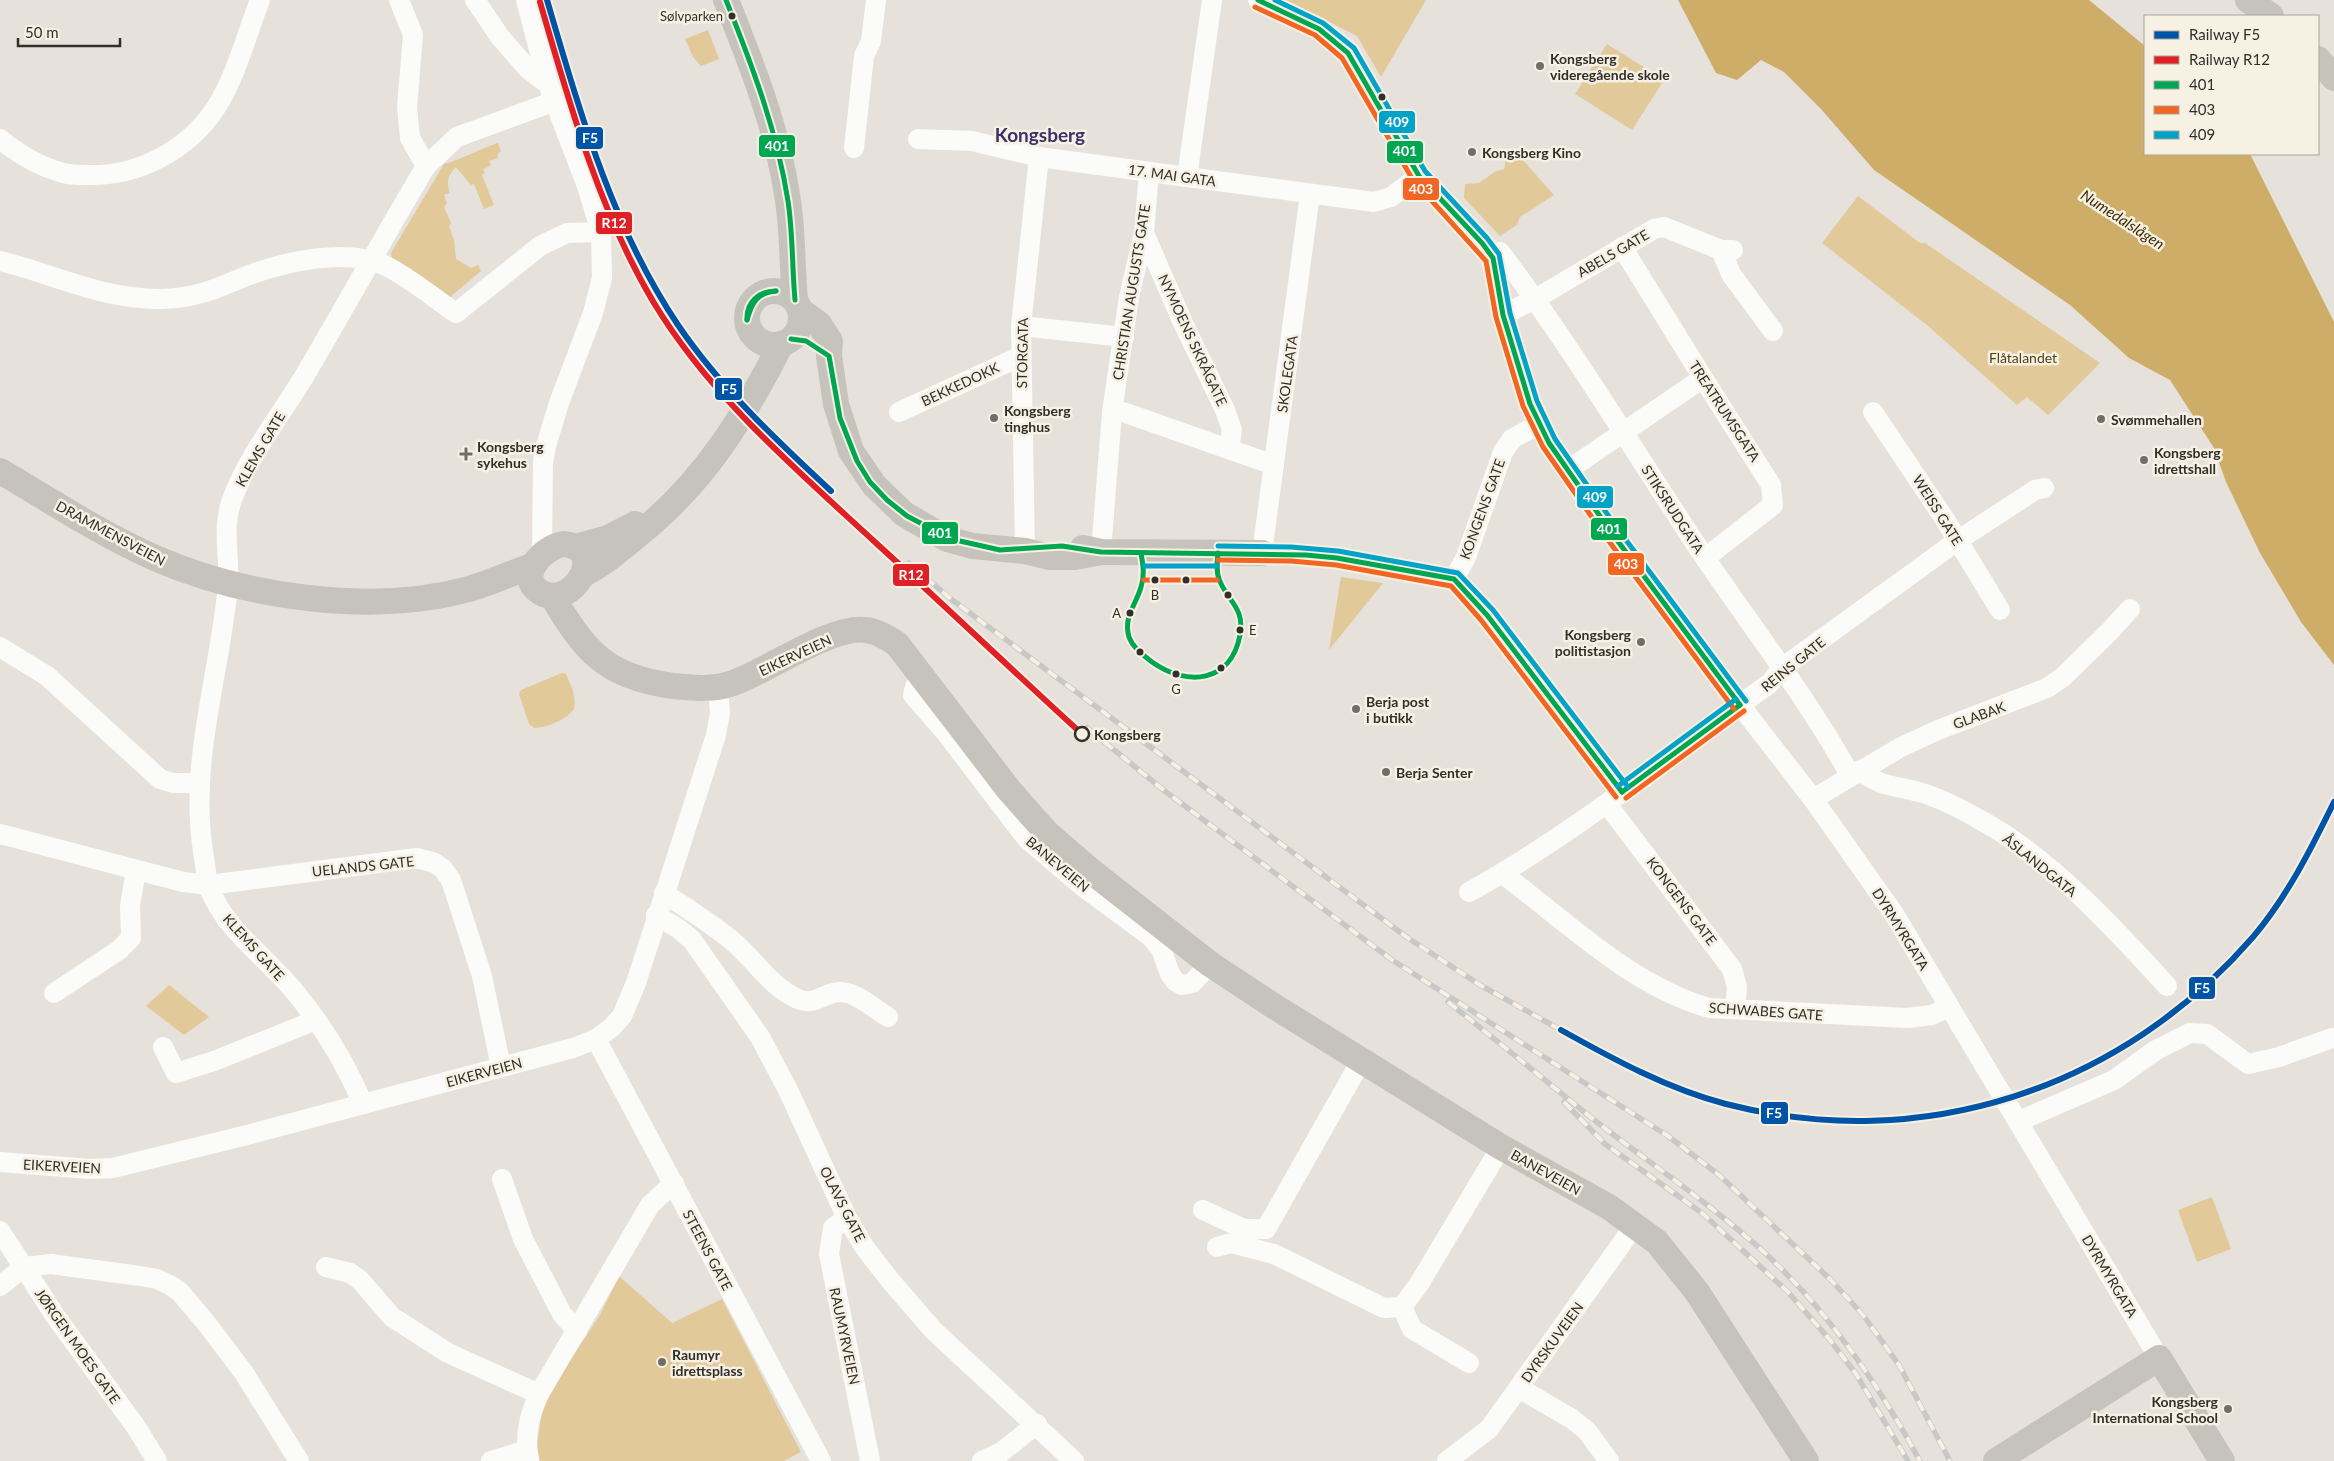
<svg xmlns="http://www.w3.org/2000/svg" width="2334" height="1461" viewBox="0 0 2334 1461" font-family="Lato,sans-serif">
<style>
.green{fill:#e2c999}
.water{fill:#cead68}
.lines{fill:none;stroke-linecap:round;stroke-linejoin:round}
.minor{stroke:#fbfbfa;stroke-width:20}
.major{stroke:#c6c3bc;stroke-width:26}
.rail-casing{stroke:#c8c8c6;stroke-width:5.5}
.rail{stroke:#f7f1e4;stroke-width:4;stroke-dasharray:11;stroke-linecap:butt}
.bus-1-casing{stroke:#f7f1e4;stroke-width:9}
.bus-2-casing{stroke:#f7f1e4;stroke-width:9}
.bus-3-casing{stroke:#f7f1e4;stroke-width:9}
.bus-1{stroke:#00a651;stroke-width:5}
.bus-2{stroke:#f26522;stroke-width:5}
.bus-3{stroke:#02a3c6;stroke-width:5}
.rail-1-casing{stroke:#f7f1e4;stroke-width:10}
.rail-2-casing{stroke:#f7f1e4;stroke-width:10}
.rail-1{stroke:#0054a6;stroke-width:6}
.rail-2{stroke:#df2027;stroke-width:6}
.bus-dot{fill:#312f2a;stroke:#f7f1e4;stroke-width:2}
.poi-dot{fill:#706e68;stroke:#f7f1e4;stroke-width:2}
.stop-dot{fill:#f7f1e4;stroke:#312f2a;stroke-width:2.5}
.labels{text-anchor:middle;dominant-baseline:central;stroke-width:5;stroke-linejoin:round;paint-order:stroke}
.bus-label{font-size:13px;fill:#312f2a;stroke:#f7f1e4;text-anchor:end}
.poi-label{font-size:14px;font-weight:bold;fill:#312f2a;stroke:#f7f1e4;text-anchor:start}
.street-label{font-size:14px;fill:#312f2a;stroke:#f7f1e4}
.park-label{font-size:14px;fill:#523f17;stroke:#f7f1e4}
.stop-label{font-size:14px;font-weight:bold;fill:#312f2a;stroke:#f7f1e4;text-anchor:start}
.water-label{font-size:15px;font-style:italic;fill:#3c2a00;stroke:#f7f1e4}
.district-label{font-size:19px;font-weight:bold;fill:#3f2f6b;stroke:#f7f1e4}
.line-badge{stroke:#f7f1e4;stroke-width:2}
.badge-label{font-size:14px;text-anchor:middle;font-weight:bold;fill:#fff}
</style>
<rect width="100%" height="100%" fill="#e6e2db"/>
<g class="green">
<path d="M 1286,0 L 1426,0 L 1381,77 L 1357,36 Z"/>
<path d="M 708,30 L 719,59 L 701,66 L 693,57 L 685,39 Z"/>
<path d="M 1607,44 L 1664,80 L 1632,130 L 1575,94 Z"/>
<path d="M 498,143 L 501,151 L 497,155 L 498,158 L 489,161 L 491,165 L 483,170 L 485,173 L 482,175 L 494,205 L 484,209 L 474,184 L 471,185 L 456,167 C 448,175 446,182 450,193 L 444,195 L 447,203 L 444,207 L 451,223 L 449,226 L 454,240 L 456,259 L 471,268 L 478,265 L 481,271 L 449,298 L 392,258 L 391,253 L 444,164 C 463,159 479,149 498,143 Z"/>
<path d="M 1508,150 L 1514,150 L 1554,195 L 1520,217 L 1517,225 L 1500,236 L 1464,198 L 1465,184 L 1479,183 L 1496,171 L 1504,169 Z"/>
<path d="M 1858,196 L 1920,243 L 1925,243 L 2100,363 L 2048,415 L 2027,397 L 2017,405 L 1928,326 L 1822,243 Z"/>
<path d="M 1341,577 L 1383,583 L 1329,650 Z"/>
<path d="M 562,673 L 566,674 C 571,686 577,696 574,709 C 567,719 547,728 534,728 L 529,724 L 519,694 L 521,690 Z"/>
<path d="M 169,985 L 209,1017 L 184,1035 L 146,1006 Z"/>
<path d="M 2212,1197 L 2231,1249 L 2197,1262 L 2178,1210 Z"/>
<path d="M 619,1276 L 672,1323 L 722,1299 L 801,1452 L 784,1461 L 540,1461 L 537,1447 L 543,1402 L 600,1315 Z"/>
</g>
<path class="water" d="M 1678,0 L 2089,0 L 2145,46 L 2145,154 L 2250,154 L 2334,322 L 2334,665 L 2301,622 L 2260,553 L 2226,482 L 2214,448 L 2170,380 L 2129,358 L 2070,305 L 1874,170 L 1821,109 L 1784,72 L 1761,60 L 1737,80 L 1716,73 Z"/>
<g class="lines">
<g class="minor">
<path d="M 475,0 L 500,37 L 528,69 L 548,84 L 588,189 L 601,232 L 602,278 L 593,313 L 559,403 L 546,446 L 543,463 L 542,553"/>
<path d="M 526,0 L 548,84"/>
<path d="M 1258,0 L 1319,29 L 1348,53 L 1419,176 L 1482,243 L 1493,258 L 1503,315 L 1530,404 L 1549,443 L 1611,532 L 1740,705 L 1813,799 L 1894,914 L 2159,1358"/>
<path d="M 0,139 C 18,154 41,167 63,173 C 70,175 78,175 86,175 C 138,177 189,150 217,106 C 236,76 247,33 260,0"/>
<path d="M 918,139 L 972,141 L 1039,157 L 1374,202 L 1391,197 L 1419,176"/>
<path d="M 854,148 L 864,56 L 871,41 L 876,0"/>
<path d="M 426,166 L 457,137 L 555,101"/>
<path d="M 1187,177 L 1212,0"/>
<path d="M 1310,194 L 1262,553 L 1337,558 L 1454,579 L 1466,590 L 1487,615 L 1622,792"/>
<path d="M 1144,233 L 1183,323 L 1225,410 L 1232,430 L 1229,449"/>
<path d="M 1622,247 L 1703,378 L 1771,485 L 1773,505 L 1705,558"/>
<path d="M 1721,250 L 1731,274 L 1773,331"/>
<path d="M 1493,258 L 1500,252 C 1574,350 1637,456 1705,558 C 1754,630 1808,699 1850,775"/>
<path d="M 0,261 C 53,274 105,300 161,299 C 193,299 215,289 244,277 C 283,262 349,246 388,267 C 411,279 434,298 456,313 L 540,246 L 567,233 L 601,232"/>
<path d="M 1503,315 L 1535,299 L 1654,229 L 1664,227 L 1721,250 L 1733,250"/>
<path d="M 1021,326 L 1124,337"/>
<path d="M 899,412 L 1021,356"/>
<path d="M 1112,412 L 1123,412 L 1274,465"/>
<path d="M 1873,412 L 1944,518 L 2000,610"/>
<path d="M 1568,470 L 1703,378"/>
<path d="M 1025,551 L 1021,326 L 1039,157"/>
<path d="M 1101,552 L 1112,412 L 1129,297 L 1144,233 L 1149,172"/>
<path d="M 1454,579 L 1466,557 L 1503,452 L 1512,439 L 1539,424"/>
<path d="M 0,647 L 47,676 L 160,779 L 173,783 L 199,783"/>
<path d="M 922,677 L 915,687 L 913,695 L 946,733 L 1027,839 L 1082,886 L 1151,937 L 1161,949 L 1170,974 L 1175,981 L 1182,985 L 1192,983 L 1210,964"/>
<path d="M 1860,770 C 1876,786 1898,786 1919,792 C 1941,798 1965,811 1984,822 C 2050,858 2117,931 2167,986"/>
<path d="M 1813,799 L 1901,747 L 1938,730 L 2047,688 L 2063,677 L 2109,632 L 2130,609"/>
<path d="M 1607,804 L 1732,969 L 1737,987 L 1735,1008"/>
<path d="M 0,834 L 183,882 L 209,885 L 417,858 L 435,863 L 443,869 L 451,880 L 482,976 L 501,1067"/>
<path d="M 1503,874 C 1567,922 1630,985 1709,1008 L 1908,1018 L 1932,1015 L 1949,1007"/>
<path d="M 1469,892 C 1576,833 1671,754 1770,683 L 1782,668 L 1957,541 L 2035,490 L 2044,488"/>
<path d="M 664,893 C 686,908 709,922 730,939 C 754,958 769,986 798,999 C 814,1007 826,991 841,992 C 858,993 874,1009 888,1017"/>
<path d="M 656,915 L 679,929 L 692,940 L 760,1037 L 788,1090 L 847,1218 L 865,1248 L 889,1279 L 933,1330 L 1074,1461"/>
<path d="M 54,993 L 119,950 L 131,938 L 130,905 L 136,871"/>
<path d="M 596,1039 L 821,1461"/>
<path d="M 163,1047 L 176,1073 L 214,1061 L 316,1020"/>
<path d="M 363,1104 C 346,1064 323,1026 295,992 C 267,957 225,931 209,887 C 206,876 205,863 203,851 C 189,761 220,674 228,585 C 230,555 221,526 233,497 C 250,453 281,415 305,375 C 346,305 385,235 426,166 L 410,138 L 407,107 L 413,35 L 399,0"/>
<path d="M 2019,1121 L 2114,1080 L 2156,1050 L 2190,1033 L 2207,1034 L 2248,1064 L 2279,1057 L 2332,1038"/>
<path d="M 0,1162 L 90,1169 L 113,1168 L 251,1134 L 573,1048 L 596,1039 L 611,1028 L 622,1016 L 636,983 L 716,735 L 720,713 L 718,687"/>
<path d="M 502,1179 L 523,1239 L 562,1314 L 577,1331"/>
<path d="M 1203,1210 L 1244,1229 L 1266,1229 L 1361,1061"/>
<path d="M 847,1218 L 833,1228 L 829,1254 L 870,1461"/>
<path d="M 0,1231 L 56,1317 L 136,1427 L 157,1461"/>
<path d="M 1217,1247 L 1231,1243 L 1274,1254 L 1384,1308 L 1402,1307"/>
<path d="M 326,1267 L 350,1273 L 360,1280 L 392,1317 L 448,1353 L 539,1394"/>
<path d="M 0,1286 L 24,1267 L 51,1264 L 140,1276 L 157,1279 L 170,1285 L 180,1292 L 207,1324 L 244,1373 L 299,1461"/>
<path d="M 1469,1363 L 1412,1329 L 1402,1307 L 1419,1284 L 1501,1147"/>
<path d="M 1519,1388 L 1572,1419 L 1587,1431 L 1609,1461"/>
<path d="M 491,1461 L 527,1450"/>
<path d="M 529,1461 C 524,1436 529,1416 539,1394 L 650,1205 L 674,1183"/>
<path d="M 982,1461 L 1000,1453 L 1037,1424"/>
<path d="M 1447,1461 L 1489,1429 L 1635,1225"/>
</g>
<g class="major">
<path d="M 726,0 C 752,65 778,130 788,201 C 793,234 792,267 795,300"/>
<path d="M 2248,0 L 2271,16"/>
<path d="M 2318,59 L 2334,78"/>
<circle cx="774" cy="318" r="27"/>
<path d="M 801,311 L 819,324 L 830,341 L 829,356 L 836,404 L 851,451 L 874,485 L 904,514 L 947,539 L 973,546 L 1025,551 L 1050,557 L 1075,557 L 1101,552"/>
<path d="M 0,471 C 51,501 101,534 155,558 C 244,597 370,615 465,590 C 488,584 510,573 533,566"/>
<path d="M 563,544 C 611,548 571,612 540,592 C 515,576 544,547 563,544 Z"/>
<path d="M 575,547 L 608,538 L 635,524"/>
<path d="M 1083,548 L 1101,552 L 1262,553"/>
<path d="M 584,574 C 605,563 621,549 639,534 C 704,482 744,417 781,344"/>
<path d="M 552,596 C 585,651 605,677 673,686 C 693,688 714,690 733,683 C 768,671 831,625 866,630 C 877,631 888,638 897,644 L 1009,790 L 1047,833 L 1091,871 L 1210,964 L 1272,1005 L 1501,1147 L 1609,1207 L 1657,1242 L 1697,1292 L 1806,1461"/>
<path d="M 1996,1461 L 2159,1358 L 2222,1461"/>
</g>
<defs>
<g id="rail">
<path d="M 909,563 L 951,599 L 1408,938 L 1480,985 L 1561,1030"/>
<path d="M 1087,728 L 1166,792 L 1392,960 L 1668,1136 L 1719,1175 L 1831,1280 L 1863,1315 L 1899,1365 L 1950,1461"/>
<path d="M 1448,1002 C 1499,1042 1548,1083 1598,1123 C 1654,1166 1713,1206 1765,1253 C 1829,1312 1879,1385 1920,1461"/>
<path d="M 1564,1102 L 1605,1144 L 1702,1213 L 1788,1292 L 1830,1340 L 1856,1374 L 1908,1461"/>
</g>
</defs>
<use href="#rail" class="rail-casing"/>
<use href="#rail" class="rail"/>
<defs>
<g id="bus-1">
<path d="M 726,0 C 752,65 777,131 788,201 C 793,234 792,267 795,300"/>
<path d="M 1258,0 L 1319,29 L 1348,53 L 1419,176 L 1482,243 L 1493,258 L 1503,315 L 1530,404 L 1549,443 L 1611,532 L 1740,705"/>
<path d="M 747,320 C 746,302 759,291 776,291"/>
<path d="M 747,320 C 752,302 757,293 776,291"/>
<path d="M 791,339 L 806,341 L 829,356 L 840,418 L 857,461 L 870,482 L 887,500 L 907,516 L 951,539 L 1000,550 L 1062,546 L 1101,552 L 1306,555 L 1337,558 L 1454,579 L 1487,615 L 1622,792"/>
<path d="M 1141,553 C 1143,565 1145,575 1141,587 C 1136,605 1123,617 1129,637 C 1133,648 1143,655 1152,662 C 1187,687 1231,683 1240,635 C 1245,607 1227,601 1219,579 C 1216,571 1217,562 1218,553"/>
<path d="M 1622,792 L 1740,705"/>
</g>
<g id="bus-2">
<path d="M 1255,7 L 1315,35 L 1342,58 L 1413,180 L 1486,261 L 1496,317 L 1523,406 L 1543,447 L 1605,536 L 1734,709"/>
<path d="M 1218,560 L 1291,561 L 1336,565 L 1451,586 L 1481,620 L 1616,797"/>
<path d="M 1144,580 L 1217,580"/>
<path d="M 1626,798 L 1744,711"/>
</g>
<g id="bus-3">
<path d="M 1275,0 L 1323,23 L 1354,48 L 1425,171 L 1487,238 L 1499,254 L 1510,313 L 1537,401 L 1555,439 L 1617,528 L 1746,701"/>
<path d="M 1218,546 L 1291,547 L 1338,551 L 1458,573 L 1493,610 L 1628,787"/>
<path d="M 1144,566 L 1217,566"/>
<path d="M 1618,786 L 1736,699"/>
</g>
</defs>
<use href="#bus-1" class="bus-1-casing"/>
<use href="#bus-2" class="bus-2-casing"/>
<use href="#bus-3" class="bus-3-casing"/>
<use href="#bus-1" class="bus-1"/>
<use href="#bus-2" class="bus-2"/>
<use href="#bus-3" class="bus-3"/>
<defs>
<g id="rail-1">
<path d="M 547,0 C 580,112 612,227 678,325 C 720,387 776,440 831,491"/>
<path d="M 1561,1030 C 1613,1059 1668,1089 1726,1104 C 1922,1155 2121,1089 2253,937 C 2287,897 2311,849 2334,802"/>
</g>
<path id="rail-2" d="M 540,2 C 570,105 599,211 654,303 C 711,397 796,469 876,543 C 945,606 1013,671 1082,734"/>
</defs>
<use href="#rail-1" class="rail-1-casing"/>
<use href="#rail-2" class="rail-2-casing"/>
<use href="#rail-1" class="rail-1"/>
<use href="#rail-2" class="rail-2"/>
</g>
<g class="bus-dot">
<circle cx="732" cy="16" r="4.5"/>
<circle cx="1382" cy="97" r="4.5"/>
<circle cx="1155" cy="580" r="4.5"/>
<circle cx="1186" cy="580" r="4.5"/>
<circle cx="1228" cy="595" r="4.5"/>
<circle cx="1130" cy="613" r="4.5"/>
<circle cx="1240" cy="630" r="4.5"/>
<circle cx="1140" cy="652" r="4.5"/>
<circle cx="1221" cy="668" r="4.5"/>
<circle cx="1176" cy="674" r="4.5"/>
</g>
<g class="poi-dot">
<circle cx="1540" cy="66" r="5"/>
<circle cx="1472" cy="152" r="5"/>
<circle cx="994" cy="418" r="5"/>
<circle cx="2101" cy="419" r="5"/>
<path d="M463.5 446.5h5v5h5v5h-5v5h-5v-5h-5v-5h5z"/>
<circle cx="2144" cy="460" r="5"/>
<circle cx="1641" cy="642" r="5"/>
<circle cx="1356" cy="709" r="5"/>
<circle cx="1386" cy="772" r="5"/>
<circle cx="662" cy="1362" r="5"/>
<circle cx="2228" cy="1409" r="5"/>
</g>
<circle class="stop-dot" cx="1082" cy="734" r="7"/>
<g class="labels">
<g class="bus-label">
<text x="723" y="16">Sølvparken</text>
<text x="1155" y="595" text-anchor="middle">B</text>
<text x="1121" y="613">A</text>
<text x="1249" y="630" text-anchor="start">E</text>
<text x="1176" y="689" text-anchor="middle">G</text>
</g>
<g class="poi-label">
<text x="1550" y="58">Kongsberg<tspan x="1550" dy="16">videregående skole</tspan></text>
<text x="1482" y="152">Kongsberg Kino</text>
<text x="1004" y="410">Kongsberg<tspan x="1004" dy="16">tinghus</tspan></text>
<text x="2111" y="419">Svømmehallen</text>
<text x="477" y="446">Kongsberg<tspan x="477" dy="16">sykehus</tspan></text>
<text x="2154" y="452">Kongsberg<tspan x="2154" dy="16">idrettshall</tspan></text>
<text x="1631" y="634" text-anchor="end">Kongsberg<tspan x="1631" dy="16">politistasjon</tspan></text>
<text x="1366" y="701">Berja post<tspan x="1366" dy="16">i butikk</tspan></text>
<text x="1396" y="772">Berja Senter</text>
<text x="672" y="1354">Raumyr<tspan x="672" dy="16">idrettsplass</tspan></text>
<text x="2218" y="1401" text-anchor="end">Kongsberg<tspan x="2218" dy="16">International School</tspan></text>
</g>
<g class="street-label">
<text transform="translate(1172 175) rotate(8)">17. MAI GATA</text>
<text transform="translate(1613 253) rotate(-30)">ABELS GATE</text>
<text transform="translate(1131 292) rotate(-81)">CHRISTIAN AUGUSTS GATE</text>
<text transform="translate(1193 340) rotate(65)">NYMOENS SKRÅGATE</text>
<text transform="translate(1022 353) rotate(-89)">STORGATA</text>
<text transform="translate(1287 374) rotate(-82)">SKOLEGATA</text>
<text transform="translate(960 384) rotate(-25)">BEKKEDOKK</text>
<text transform="translate(1725 411) rotate(57)">TREATRUMSGATA</text>
<text transform="translate(260 449) rotate(-60)">KLEMS GATE</text>
<text transform="translate(1482 509) rotate(-70)">KONGENS GATE</text>
<text transform="translate(1673 509) rotate(57)">STIKSRUDGATA</text>
<text transform="translate(1938 510) rotate(58)">WEISS GATE</text>
<text transform="translate(111 533) rotate(28)">DRAMMENSVEIEN</text>
<text transform="translate(795 655) rotate(-25)">EIKERVEIEN</text>
<text transform="translate(1793 664) rotate(-39)">REINS GATE</text>
<text transform="translate(1979 715) rotate(-20)">GLABAK</text>
<text transform="translate(1058 864) rotate(40)">BANEVEIEN</text>
<text transform="translate(2040 865) rotate(39)">ÅSLANDGATA</text>
<text transform="translate(363 866) rotate(-6)">UELANDS GATE</text>
<text transform="translate(1682 901) rotate(53)">KONGENS GATE</text>
<text transform="translate(1901 929) rotate(58)">DYRMYRGATA</text>
<text transform="translate(254 947) rotate(48)">KLEMS GATE</text>
<text transform="translate(1766 1011) rotate(4)">SCHWABES GATE</text>
<text transform="translate(484 1072) rotate(-15)">EIKERVEIEN</text>
<text transform="translate(62 1166) rotate(3)">EIKERVEIEN</text>
<text transform="translate(1546 1172) rotate(29)">BANEVEIEN</text>
<text transform="translate(843 1204) rotate(63)">OLAVS GATE</text>
<text transform="translate(708 1250) rotate(62)">STEENS GATE</text>
<text transform="translate(2110 1276) rotate(59)">DYRMYRGATA</text>
<text transform="translate(845 1336) rotate(78)">RAUMYRVEIEN</text>
<text transform="translate(1552 1342) rotate(-54)">DYRSKUVEIEN</text>
<text transform="translate(78 1346) rotate(55)">JØRGEN MOES GATE</text>
</g>
<g class="park-label">
<text x="2023" y="357">Flåtalandet</text>
</g>
<g class="stop-label">
<text x="1094" y="734">Kongsberg</text>
</g>
<g class="water-label">
<text transform="translate(2123 219) rotate(33)">Numedalslågen</text>
</g>
<g class="district-label">
<text x="1040" y="134">Kongsberg</text>
</g>
</g>
<g class="line-badge">
<rect x="1378" y="110" width="38" height="24" rx="5" fill="#02a3c6"/>
<rect x="575" y="126" width="29" height="24" rx="5" fill="#0054a6"/>
<rect x="758" y="134" width="38" height="24" rx="5" fill="#00a651"/>
<rect x="1386" y="140" width="38" height="24" rx="5" fill="#00a651"/>
<rect x="1402" y="177" width="38" height="24" rx="5" fill="#f26522"/>
<rect x="595" y="211" width="38" height="24" rx="5" fill="#df2027"/>
<rect x="714" y="377" width="29" height="24" rx="5" fill="#0054a6"/>
<rect x="1576" y="485" width="38" height="24" rx="5" fill="#02a3c6"/>
<rect x="1590" y="517" width="38" height="24" rx="5" fill="#00a651"/>
<rect x="921" y="521" width="38" height="24" rx="5" fill="#00a651"/>
<rect x="1607" y="552" width="38" height="24" rx="5" fill="#f26522"/>
<rect x="892" y="563" width="38" height="24" rx="5" fill="#df2027"/>
<rect x="2188" y="976" width="28" height="24" rx="5" fill="#0054a6"/>
<rect x="1760" y="1101" width="29" height="24" rx="5" fill="#0054a6"/>
</g>
<g class="badge-label">
<text x="1397" y="127">409</text>
<text x="590" y="143">F5</text>
<text x="777" y="151">401</text>
<text x="1405" y="156">401</text>
<text x="1421" y="194">403</text>
<text x="614" y="228">R12</text>
<text x="729" y="394">F5</text>
<text x="1595" y="502">409</text>
<text x="1609" y="534">401</text>
<text x="940" y="538">401</text>
<text x="1626" y="569">403</text>
<text x="911" y="580">R12</text>
<text x="2202" y="993">F5</text>
<text x="1774" y="1118">F5</text>
</g>
<rect x="2144" y="15" width="175" height="140" fill="#f7f1e4" stroke="#a8a39a"/>
<rect x="2154" y="31" width="25" height="8" fill="#0054a6" stroke="#a8a39a"/>
<text x="2189" y="40" font-size="15" fill="#312f2a">Railway F5</text>
<rect x="2154" y="56" width="25" height="8" fill="#df2027" stroke="#a8a39a"/>
<text x="2189" y="65" font-size="15" fill="#312f2a">Railway R12</text>
<rect x="2154" y="81" width="25" height="8" fill="#00a651" stroke="#a8a39a"/>
<text x="2189" y="90" font-size="15" fill="#312f2a">401</text>
<rect x="2154" y="106" width="25" height="8" fill="#f26522" stroke="#a8a39a"/>
<text x="2189" y="115" font-size="15" fill="#312f2a">403</text>
<rect x="2154" y="131" width="25" height="8" fill="#02a3c6" stroke="#a8a39a"/>
<text x="2189" y="140" font-size="15" fill="#312f2a">409</text>
<path d="M18 38v8h102v-8" fill="none" stroke="#312f2a" stroke-width="2.5"/>
<text x="25" y="38" font-size="15" fill="#312f2a" stroke="#f7f1e4" stroke-width="4" paint-order="stroke">50 m</text>
</svg>
